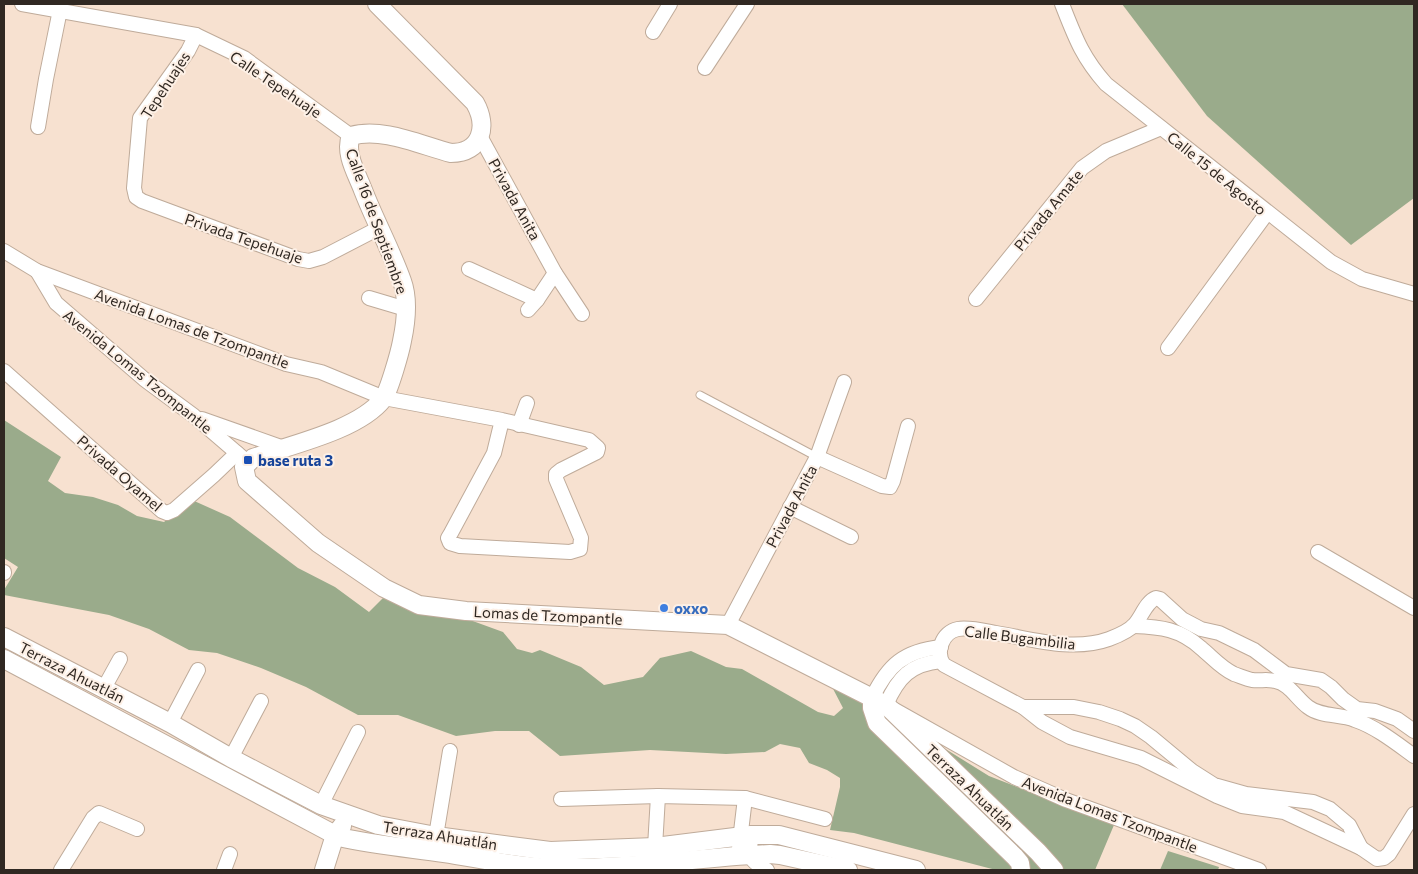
<svg xmlns="http://www.w3.org/2000/svg" width="1418" height="874" viewBox="0 0 1418 874" font-family="Commissioner,sans-serif">
<style>
.forest{fill:#9aab8b}
.lines{fill:none;stroke-linecap:round;stroke-linejoin:round}
.service-casing{stroke:#bfab9a;stroke-width:9}
.minor-casing{stroke:#bfab9a;stroke-width:16}
.tertiary-casing{stroke:#bfab9a;stroke-width:20}
.service{stroke:#fff;stroke-width:7}
.minor{stroke:#fff;stroke-width:14}
.tertiary{stroke:#fff;stroke-width:18}
.transit-dot{fill:#1a4fb4;stroke:#fdf0e6;stroke-width:2}
.shop-dot{fill:#3f7fe0;stroke:#fdf0e6;stroke-width:2}
.labels{text-anchor:middle;dominant-baseline:central;stroke-width:4;stroke-linejoin:round;paint-order:stroke}
.street-label{font-size:15px;fill:#302822;stroke:#fdf0e6}
.transit-label{font-size:15px;font-weight:bold;fill:#164399;stroke:#fdf0e6;text-anchor:start}
.shop-label{font-size:15px;font-weight:bold;fill:#366cbe;stroke:#fdf0e6;text-anchor:start}
</style>
<rect width="100%" height="100%" fill="#f7e1d0"/>
<g class="forest">
<path d="M 1122,4 L 1414,4 L 1414,198 L 1351,245 L 1207,116 Z"/>
<path d="M 4,420 L 61,457 L 48,481 L 65,493 L 93,497 L 118,505 L 137,516 L 164,522 L 192,500 L 230,517 L 298,568 L 335,587 L 369,612 L 387,594 L 459,616 L 503,632 L 517,649 L 532,653 L 540,650 L 581,667 L 604,685 L 643,677 L 660,658 L 691,651 L 726,667 L 742,669 L 818,712 L 834,716 L 843,708 L 830,683 L 852,691 L 989,776 L 1114,825 L 1095,870 L 996,870 L 854,833 L 830,830 L 840,787 L 840,778 L 827,770 L 809,763 L 800,748 L 780,744 L 765,752 L 726,754 L 650,750 L 560,756 L 529,731 L 495,731 L 456,736 L 398,715 L 358,715 L 306,687 L 261,668 L 217,653 L 189,650 L 149,629 L 109,615 L 4,595 L 4,590 L 18,567 L 4,558 Z"/>
<path d="M 1168,851 L 1219,867 L 1218,870 L 1160,870 Z"/>
</g>
<g class="lines">
<defs>
<path id="service" d="M 700,395 L 817,457"/>
<g id="minor">
<path d="M 22,4 L 196,35 L 244,58 L 351,136"/>
<path d="M 1062,4 C 1075,37 1082,57 1106,84 L 1331,262 L 1362,279 L 1414,294"/>
<path d="M 653,32 L 670,4"/>
<path d="M 196,35 L 188,51 L 140,118 L 134,188 L 136,197 L 142,201 L 298,259 L 309,261 L 323,257 L 379,228"/>
<path d="M 705,68 L 747,4"/>
<path d="M 38,127 L 46,79 L 60,10"/>
<path d="M 480,136 L 555,273 L 582,314"/>
<path d="M 4,251 L 37,271 L 286,364 L 321,372 L 384,398 L 502,420 L 589,440 L 598,448 L 597,452 L 561,470 L 556,474 L 556,479 L 581,538 L 580,549 L 570,552 L 460,546 L 450,543 L 448,538 L 451,533 L 494,453 L 502,420"/>
<path d="M 469,269 L 537,300"/>
<path d="M 37,271 L 56,303 L 144,379 L 194,416 L 244,459"/>
<path d="M 369,298 L 406,309"/>
<path d="M 976,299 L 1082,168 L 1106,151 L 1161,128"/>
<path d="M 528,310 L 537,300 L 555,273"/>
<path d="M 1168,348 L 1267,213"/>
<path d="M 4,371 L 162,511 L 167,513 L 174,510 L 214,475 L 237,453"/>
<path d="M 202,419 L 284,448"/>
<path d="M 519,425 L 527,403"/>
<path d="M 817,457 L 882,486 L 890,487 L 893,481 L 908,426"/>
<path d="M 790,507 L 851,537"/>
<path d="M 1318,552 L 1414,608"/>
<path d="M 4,573 L 4,572"/>
<path d="M 728,625 L 817,457 L 844,382"/>
<path d="M 1134,626 C 1161,627 1180,629 1201,648 C 1212,657 1221,668 1234,674 C 1240,676 1247,679 1252,680 C 1260,681 1268,679 1275,681 C 1290,684 1296,698 1308,707 C 1321,717 1340,714 1355,720 C 1376,727 1396,743 1414,756"/>
<path d="M 941,661 C 911,664 898,677 886,705 L 1014,777 L 1066,800 L 1259,870"/>
<path d="M 104,688 L 120,659"/>
<path d="M 872,698 C 888,665 904,651 941,647"/>
<path d="M 1023,707 L 1042,722 L 1070,737 L 1141,758 L 1217,796 L 1242,806 L 1284,812 L 1361,848 L 1377,859 L 1384,858 L 1389,854 L 1414,814"/>
<path d="M 170,723 L 198,670"/>
<path d="M 231,758 L 261,701"/>
<path d="M 561,799 L 658,796 L 745,798 L 825,819"/>
<path d="M 321,805 L 358,732"/>
<path d="M 751,835 C 750,856 747,860 767,870"/>
<path d="M 436,836 L 450,751"/>
<path d="M 655,847 L 658,796"/>
<path d="M 1361,848 L 1349,825 L 1330,809 L 1313,802 L 1246,794 L 1214,785 L 1192,771 L 1151,737 L 1135,726 L 1120,719 L 1099,712 L 1074,707 L 1023,707 L 944,665 C 935,653 942,632 958,629 C 969,627 985,631 996,633 C 1032,639 1073,652 1109,639 C 1117,636 1130,630 1135,624 C 1142,616 1146,602 1156,598 L 1160,599 L 1182,619 L 1201,629 L 1219,633 L 1254,650 L 1286,674 L 1321,680 L 1331,687 L 1343,699 L 1357,709 L 1375,711 L 1397,719 L 1414,731"/>
<path d="M 738,857 L 745,798"/>
<path d="M 61,870 L 93,818 L 99,813 L 137,829"/>
<path d="M 224,870 L 230,854"/>
</g>
<g id="tertiary">
<path d="M 377,4 L 475,103 C 488,126 482,153 451,153 C 420,145 382,127 351,136 C 344,153 357,174 363,190 C 375,221 391,250 402,281 C 409,300 406,322 402,341 C 400,352 389,391 383,399 C 359,430 290,445 253,458 L 244,467 L 247,481 L 318,543 L 384,588 L 419,605 L 466,611 L 728,625 L 886,705 L 1038,852 L 1054,870"/>
<path d="M 4,637 L 170,723 L 231,758 L 321,805 L 378,825 L 436,836 L 550,851 L 655,847 L 751,835 L 779,835 L 916,870"/>
<path d="M 4,659 L 339,837 C 374,845 409,848 444,853 C 483,859 522,868 561,868 C 631,869 700,857 770,854 L 780,855 L 848,870"/>
<path d="M 872,698 L 872,708 L 877,723 L 1015,857 L 1020,863 L 1021,870"/>
<path d="M 324,870 L 335,835 L 342,826"/>
</g>
</defs>
<use href="#service" class="service-casing"/>
<use href="#minor" class="minor-casing"/>
<use href="#tertiary" class="tertiary-casing"/>
<use href="#service" class="service"/>
<use href="#minor" class="minor"/>
<use href="#tertiary" class="tertiary"/>
</g>
<rect class="transit-dot" x="243" y="455" width="10" height="10" rx="2.5"/>
<circle class="shop-dot" cx="664" cy="608" r="5"/>
<g class="labels">
<g class="street-label">
<text transform="translate(276 84) rotate(34)">Calle Tepehuaje</text>
<text transform="translate(165 85) rotate(-57)">Tepehuajes</text>
<text transform="translate(1217 173) rotate(39)">Calle 15 de Agosto</text>
<text transform="translate(515 199) rotate(61)">Privada Anita</text>
<text transform="translate(1048 210) rotate(-51)">Privada Amate</text>
<text transform="translate(377 221) rotate(70)">Calle 16 de Septiembre</text>
<text transform="translate(244 238) rotate(19)">Privada Tepehuaje</text>
<text transform="translate(192 328) rotate(20)">Avenida Lomas de Tzompantle</text>
<text transform="translate(138 371) rotate(39)">Avenida Lomas Tzompantle</text>
<text transform="translate(120 473) rotate(41)">Privada Oyamel</text>
<text transform="translate(791 506) rotate(-62)">Privada Anita</text>
<text transform="translate(548 615) rotate(3)">Lomas de Tzompantle</text>
<text transform="translate(1020 637) rotate(7)">Calle Bugambilia</text>
<text transform="translate(72 672) rotate(27)">Terraza Ahuatlán</text>
<text transform="translate(970 787) rotate(44)">Terraza Ahuatlán</text>
<text transform="translate(1110 814) rotate(21)">Avenida Lomas Tzompantle</text>
<text transform="translate(440 835) rotate(9)">Terraza Ahuatlán</text>
</g>
<g class="transit-label">
<text x="258" y="460">base ruta 3</text>
</g>
<g class="shop-label">
<text x="674" y="608">oxxo</text>
</g>
</g>
<rect width="1418" height="874" fill="none" stroke="#302822" stroke-width="10"/>
</svg>
